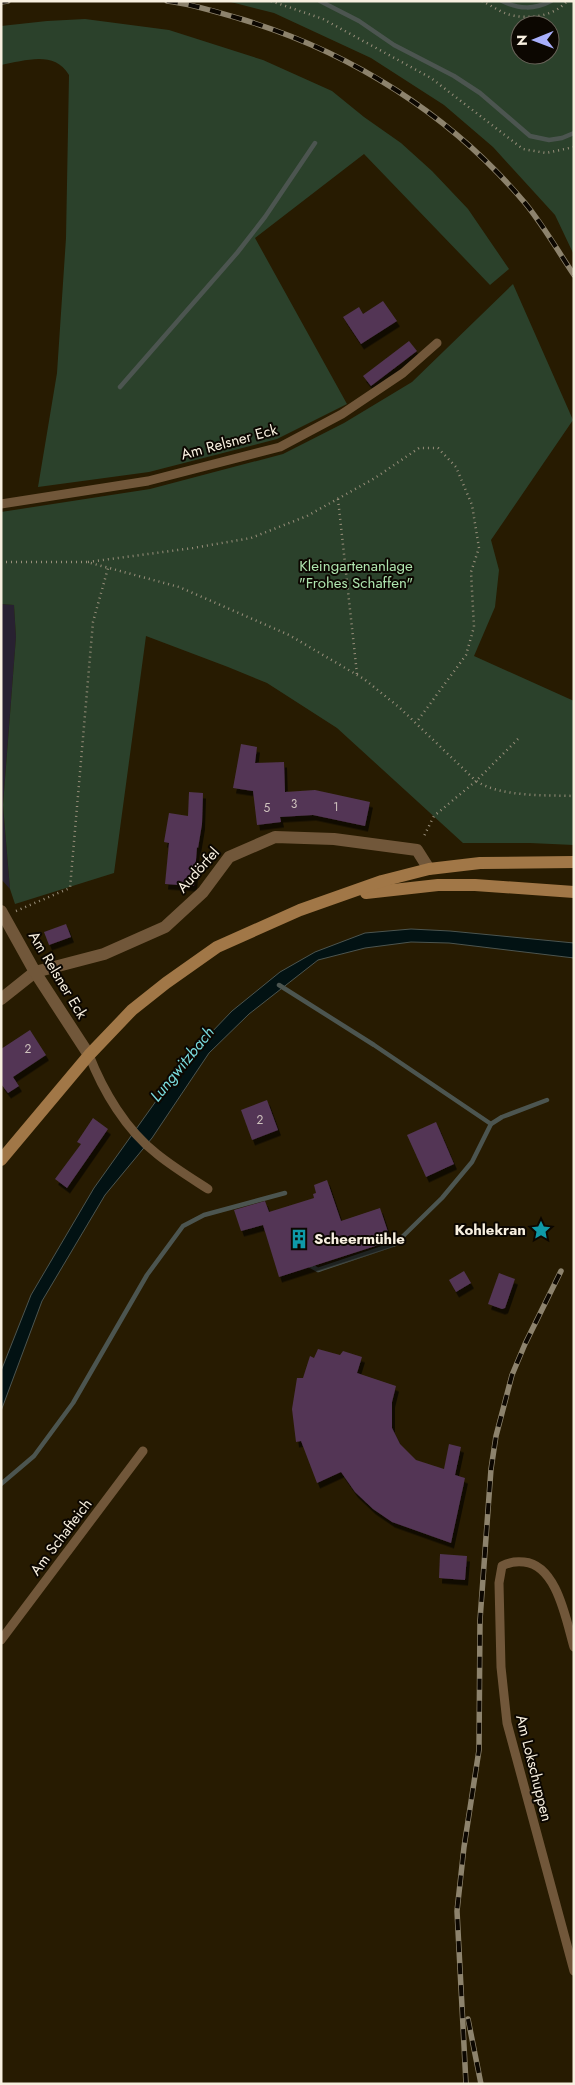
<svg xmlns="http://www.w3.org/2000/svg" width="575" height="2085" viewBox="0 0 575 2085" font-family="Jost,sans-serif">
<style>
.education{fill:#282131}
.green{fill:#2b412b;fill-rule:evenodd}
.water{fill:#021213;stroke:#4c5550}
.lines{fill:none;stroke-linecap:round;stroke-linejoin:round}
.stream{stroke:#4c5550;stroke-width:4.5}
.building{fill:#523654;filter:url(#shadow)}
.path{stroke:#998f7b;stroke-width:2.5;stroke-dasharray:1 4;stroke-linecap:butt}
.service{stroke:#71573a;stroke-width:9}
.minor{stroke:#71573a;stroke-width:12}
.tertiary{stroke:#71573a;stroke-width:12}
.secondary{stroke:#a17747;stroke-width:12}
.rail-casing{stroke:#8d836d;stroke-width:5.5}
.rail{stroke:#0c0701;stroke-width:4;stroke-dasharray:11;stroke-linecap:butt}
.labels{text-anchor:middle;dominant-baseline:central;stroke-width:4;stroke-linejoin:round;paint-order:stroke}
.number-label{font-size:12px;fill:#cec2bd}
.street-label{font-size:15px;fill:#f8f0e0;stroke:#0c0701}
.park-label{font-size:15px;fill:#aee4ae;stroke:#0c0701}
.poi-label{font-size:15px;font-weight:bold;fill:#f8f0e0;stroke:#0c0701;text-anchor:end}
.water-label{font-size:16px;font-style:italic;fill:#79dbdd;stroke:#0c0701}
</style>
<defs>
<filter id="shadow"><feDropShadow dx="3" dy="5.5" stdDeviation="0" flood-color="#0009"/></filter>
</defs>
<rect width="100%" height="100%" fill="#271b01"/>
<path class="education" d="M 1,604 L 14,605 L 16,637 L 3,805 L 10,889 L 1,879 Z"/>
<g class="green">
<path d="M 227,1 L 574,1 L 574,255 L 555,215 L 493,147 L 444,105 L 371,58 L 274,13 ZM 520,25 L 550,25 L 550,55 L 520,55 Z"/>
<path d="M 85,19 L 169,30 L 263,60 L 332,91 L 364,117 L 401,143 L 432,171 L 468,209 L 509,269 L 490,285 L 364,154 L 255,238 L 347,404 L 277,439 L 149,472 L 38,487 L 57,373 L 66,238 L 69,75 C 54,50 25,61 1,65 L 1,26 L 47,21 Z"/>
<path d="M 513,284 L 573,420 L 491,540 L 499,570 L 495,607 L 474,656 L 574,701 L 574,845 L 530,843 L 463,843 L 337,728 L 267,683 L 228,667 L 146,636 L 114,873 L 15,904 L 10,889 L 3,805 L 16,637 L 14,605 L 1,604 L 1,512 L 150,489 L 283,454 L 344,423 L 412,382 Z"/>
</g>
<path class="water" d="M 411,929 L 450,931 L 574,943 L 574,958 L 449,943 L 411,942 L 365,948 L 318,960 L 249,1014 L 209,1053 L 152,1138 L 105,1195 L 42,1301 L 1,1411 L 1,1371 L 31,1295 L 94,1188 L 186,1059 L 232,1011 L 280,972 L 315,952 L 365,933 Z"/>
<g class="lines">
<g class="stream">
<path d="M 320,1 L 359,21 L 394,45 L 454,76 L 480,93 L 530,136 L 549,140 L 562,138 L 574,133"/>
<path d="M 502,1 C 519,9 534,10 551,1"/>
<path d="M 120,387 L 237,253 L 265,217 L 315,143"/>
<path d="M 279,985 L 374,1045 L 491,1124"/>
<path d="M 311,1266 L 318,1270 L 395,1244 L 442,1198 L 472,1162 L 491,1124 L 502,1117 L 547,1100"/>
<path d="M 1,1484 L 34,1456 L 73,1403 L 147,1275 L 183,1226 L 204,1215 L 285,1193"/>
</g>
</g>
<g class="building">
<path d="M 383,301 L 397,321 L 361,344 L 343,317 L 359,307 L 363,314 Z"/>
<path d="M 409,341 L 417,351 L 371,386 L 363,376 Z"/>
<path d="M 241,744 L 257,747 L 255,763 L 284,762 L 285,792 L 315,790 L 370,802 L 365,826 L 313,815 L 280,817 L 281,822 L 257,825 L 253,791 L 233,788 Z"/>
<path d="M 189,792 L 203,793 L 202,824 L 198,848 L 197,847 L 194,886 L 165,884 L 169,843 L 164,842 L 169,813 L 188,816 Z"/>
<path d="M 66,924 L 71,937 L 49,945 L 44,932 Z"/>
<path d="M 30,1030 L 46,1055 L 13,1077 L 19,1086 L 8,1093 L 1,1084 L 1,1049 Z"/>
<path d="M 267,1100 L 278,1130 L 252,1140 L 241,1110 Z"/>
<path d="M 93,1118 L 108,1129 L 67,1188 L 55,1179 L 81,1144 L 77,1142 Z"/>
<path d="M 436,1122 L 454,1164 L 426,1177 L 407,1135 Z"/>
<path d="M 327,1180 L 341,1221 L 380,1208 L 391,1241 L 279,1277 L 263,1225 L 241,1231 L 234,1210 L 265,1201 L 269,1212 L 314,1198 L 313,1194 L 316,1193 L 314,1185 Z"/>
<path d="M 464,1271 L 471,1283 L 456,1292 L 449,1280 Z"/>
<path d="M 499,1273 L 515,1279 L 505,1308 L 502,1309 L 488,1304 Z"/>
<path d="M 318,1349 L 340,1355 L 343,1351 L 362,1357 L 357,1373 L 396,1386 L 392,1402 L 392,1428 L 400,1444 L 416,1460 L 444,1469 L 449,1444 L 461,1447 L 455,1475 L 465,1478 L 451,1543 L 392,1522 L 373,1509 L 355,1492 L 341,1472 L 317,1483 L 301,1441 L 296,1442 L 292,1409 L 297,1378 L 303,1378 L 310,1356 L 314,1358 Z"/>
<path d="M 440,1554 L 467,1556 L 465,1580 L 439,1578 Z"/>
</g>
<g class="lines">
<g class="path">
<path d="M 271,1 L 323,19 L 431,78 L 523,149 L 546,153 L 574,147"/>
<path d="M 482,1 C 490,5 499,11 507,14 C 526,20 554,17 567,1"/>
<path d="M 338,499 L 357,674"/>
<path d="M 1,562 L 87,562 L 179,587 L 289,635 L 364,679 L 400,708 L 476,781 L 434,816 L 423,838"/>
<path d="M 88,562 L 193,548 L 251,538 L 307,516 L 375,478 L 419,448 L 438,448 L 456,467 L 472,505 L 479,548 L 471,572 L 474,627 L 466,655 L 416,723"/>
<path d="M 518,739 L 476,781 C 501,797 544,795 574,796"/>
<path d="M 16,911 L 70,888 L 93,622 L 108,568"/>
</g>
<g class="service">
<path d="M 1,504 L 148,481 L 280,447 L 342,414 L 403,373 L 437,343"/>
<path d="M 89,1055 C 103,1091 126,1130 157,1154 C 173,1167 191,1178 208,1189"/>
<path d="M 1,1640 L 143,1451"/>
<path d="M 574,1647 C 566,1620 557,1565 524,1562 C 515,1561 509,1562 502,1566 L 499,1583 L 501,1667 L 507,1723 L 574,1971"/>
</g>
<path class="minor" d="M 1,999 L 35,972 L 104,954 L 165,927 L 203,892 L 229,857 L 275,837 L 334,839 L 417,850 L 429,869"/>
<path class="tertiary" d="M 1,911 L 35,972 L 89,1055"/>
<g class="secondary">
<path d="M 366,893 L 438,885 L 475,885 L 574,892"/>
<path d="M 1,1160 L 89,1055 L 132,1010 L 166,983 L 217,947 L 300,910 L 382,881 L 429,869 L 480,863 L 574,862"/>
</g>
<defs>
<g id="rail">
<path d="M 167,1 C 192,4 217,12 241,19 C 351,52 451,115 525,203 C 543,225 558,251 574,275"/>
<path d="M 1,2 L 8,1"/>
<path d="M 468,2019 L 481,2084"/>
<path d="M 466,2084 L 457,1911 L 464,1847 L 479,1750 L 480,1620 L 491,1469 L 496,1436 L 512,1375 L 525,1344 L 561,1271"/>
</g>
</defs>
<use href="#rail" class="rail-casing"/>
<use href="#rail" class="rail"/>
</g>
<defs>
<symbol id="sight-bare" viewBox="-9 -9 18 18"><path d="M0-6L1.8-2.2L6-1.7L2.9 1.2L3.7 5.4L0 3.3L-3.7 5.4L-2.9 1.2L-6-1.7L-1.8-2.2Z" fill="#0f9aa8" stroke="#0c0701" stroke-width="2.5" paint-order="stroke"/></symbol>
<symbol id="building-bare" viewBox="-9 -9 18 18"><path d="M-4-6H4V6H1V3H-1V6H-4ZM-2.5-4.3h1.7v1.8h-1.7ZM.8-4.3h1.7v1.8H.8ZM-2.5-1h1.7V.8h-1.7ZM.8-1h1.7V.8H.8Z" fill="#0f9aa8" stroke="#0c0701" stroke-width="2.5" paint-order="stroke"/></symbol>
</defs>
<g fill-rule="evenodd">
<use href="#sight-bare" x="527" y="1216" width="28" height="28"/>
<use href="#building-bare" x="285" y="1225" width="28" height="28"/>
</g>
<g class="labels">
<g class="number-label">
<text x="294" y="804">3</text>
<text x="336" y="807">1</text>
<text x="267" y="808">5</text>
<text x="28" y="1049">2</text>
<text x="260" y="1120">2</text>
</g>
<g class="street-label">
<text transform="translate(229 442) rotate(-15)">Am Relsner Eck</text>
<text transform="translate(198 870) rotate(-48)">Audörfel</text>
<text transform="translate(58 975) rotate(59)">Am Relsner Eck</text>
<text transform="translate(61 1537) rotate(-53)">Am Schafteich</text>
<text transform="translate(534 1768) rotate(76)">Am Lokschuppen</text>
</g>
<g class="park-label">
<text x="356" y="566">Kleingartenanlage<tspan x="356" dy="17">"Frohes Schaffen"</tspan></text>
</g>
<g class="poi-label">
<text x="526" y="1230">Kohlekran</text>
<text x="314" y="1239" text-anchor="start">Scheermühle</text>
</g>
<g class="water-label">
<text transform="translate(182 1064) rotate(-51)">Lungwitzbach</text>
</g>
</g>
<rect width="575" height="2085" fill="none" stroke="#f8f0e0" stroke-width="5"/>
<g transform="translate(535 40) rotate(269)"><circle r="24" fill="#0c0701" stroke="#6a645a"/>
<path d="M0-4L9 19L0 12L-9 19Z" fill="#a9b0fc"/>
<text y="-8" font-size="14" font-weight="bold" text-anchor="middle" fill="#f8f0e0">N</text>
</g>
</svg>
